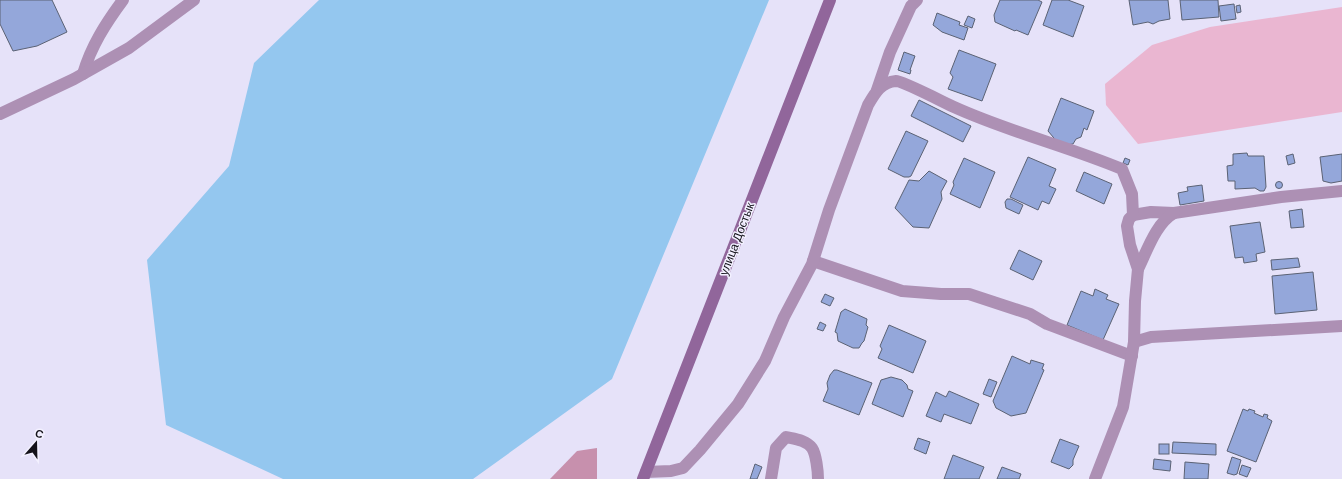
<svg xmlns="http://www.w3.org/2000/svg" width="1342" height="479" viewBox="0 0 1342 479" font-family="Arial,sans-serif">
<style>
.green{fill:#eab6d1}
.forest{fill:#c790ad}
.water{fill:#94c7ef}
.building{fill:#94a7da;stroke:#5b6274}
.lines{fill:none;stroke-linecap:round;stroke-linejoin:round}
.street{stroke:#ad90b4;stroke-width:12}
.secondary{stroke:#91669b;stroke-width:12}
.labels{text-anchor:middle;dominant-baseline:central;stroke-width:3;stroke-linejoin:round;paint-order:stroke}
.street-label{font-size:12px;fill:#14121a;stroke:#f3f1ff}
</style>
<rect width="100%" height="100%" fill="#e6e2f9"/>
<path class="green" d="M 1342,7 L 1342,112 L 1138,144 L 1106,105 L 1105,84 L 1152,45 L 1210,27 Z"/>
<path class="forest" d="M 597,448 L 597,479 L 550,479 L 577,451 Z"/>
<path class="water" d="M 319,0 L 769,0 L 612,379 L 473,479 L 283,479 L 166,425 L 147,260 L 229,166 L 254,63 Z"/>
<g class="building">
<path d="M 0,0 L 52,0 L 67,32 L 37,46 L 13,51 L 0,24 Z"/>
<path d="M 1000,0 L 1038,0 L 1042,2 L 1028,35 L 1016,30 L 1015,31 L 995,22 L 994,15 Z"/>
<path d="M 1052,0 L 1068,0 L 1084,6 L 1073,37 L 1043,25 Z"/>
<path d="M 1129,0 L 1168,0 L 1170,19 L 1159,21 L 1153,24 L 1148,22 L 1133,25 Z"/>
<path d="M 1180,0 L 1218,0 L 1219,17 L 1182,20 Z"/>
<path d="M 1234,4 L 1236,19 L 1221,21 L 1219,6 Z"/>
<path d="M 1240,5 L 1241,12 L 1237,13 L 1236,6 Z"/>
<path d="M 937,13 L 960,22 L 959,25 L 968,28 L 964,40 L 942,32 L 933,25 Z"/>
<path d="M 968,16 L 975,19 L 972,28 L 964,25 Z"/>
<path d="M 959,50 L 996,64 L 982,101 L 948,89 L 953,77 L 950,73 Z"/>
<path d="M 904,52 L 915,56 L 910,70 L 911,70 L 910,74 L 898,70 Z"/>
<path d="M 1061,98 L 1094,111 L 1087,130 L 1084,128 L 1081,137 L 1076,139 L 1073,144 L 1066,145 L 1059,144 L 1048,131 Z"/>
<path d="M 919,100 L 971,126 L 963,142 L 911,116 Z"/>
<path d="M 906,131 L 928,141 L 911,176 L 909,177 L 904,177 L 888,169 Z"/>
<path d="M 1247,153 L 1248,156 L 1264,156 L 1266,187 L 1264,191 L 1260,191 L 1255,188 L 1235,189 L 1235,181 L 1228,181 L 1227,166 L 1233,165 L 1233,154 Z"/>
<path d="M 1293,154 L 1295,163 L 1288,165 L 1286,156 Z"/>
<path d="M 1342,154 L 1342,181 L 1331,183 L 1323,181 L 1320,157 Z"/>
<path d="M 1028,157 L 1056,169 L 1049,186 L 1056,189 L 1049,204 L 1042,201 L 1038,210 L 1010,197 Z"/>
<path d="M 964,158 L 995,172 L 980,208 L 950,194 L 954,185 L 953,182 Z"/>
<path d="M 1125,158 L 1130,160 L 1128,165 L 1123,163 Z"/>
<path d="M 929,171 L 947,181 L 941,192 L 942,199 L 929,228 L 913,227 L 895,208 L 909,180 L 919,181 Z"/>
<path d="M 1084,172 L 1112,184 L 1104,204 L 1076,191 Z"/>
<circle cx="1279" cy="185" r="3.5"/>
<path d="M 1202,185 L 1204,201 L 1180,205 L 1178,193 L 1188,191 L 1187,187 Z"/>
<path d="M 1007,199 L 1011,199 L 1023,205 L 1019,214 L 1006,208 L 1005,202 Z"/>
<path d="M 1302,209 L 1304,227 L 1291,228 L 1289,211 Z"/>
<path d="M 1260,222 L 1265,252 L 1256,254 L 1257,261 L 1244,263 L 1243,257 L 1235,258 L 1230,226 Z"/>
<path d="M 1019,250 L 1042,261 L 1033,280 L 1010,269 Z"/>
<path d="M 1298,258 L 1300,267 L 1272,270 L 1271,260 Z"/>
<path d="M 1313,272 L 1317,310 L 1275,314 L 1272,276 Z"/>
<path d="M 1095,289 L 1108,295 L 1106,299 L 1119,304 L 1103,340 L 1067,325 L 1081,291 L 1093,296 Z"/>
<path d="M 825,294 L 834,298 L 830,306 L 821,302 Z"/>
<path d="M 845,309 L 867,319 L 866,325 L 868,327 L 864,341 L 862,343 L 859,348 L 853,348 L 838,341 L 837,333 L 835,332 L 841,312 Z"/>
<path d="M 820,322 L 826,325 L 823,331 L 817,329 Z"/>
<path d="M 889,325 L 926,341 L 913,373 L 878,358 L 882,349 L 880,346 Z"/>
<path d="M 1012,356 L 1030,364 L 1031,360 L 1044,364 L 1042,369 L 1044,370 L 1026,413 L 1011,416 L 996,408 L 993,401 Z"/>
<path d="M 834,370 L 837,370 L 872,383 L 859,415 L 823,401 L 828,389 L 827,383 L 830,375 Z"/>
<path d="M 891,377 L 902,380 L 907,385 L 908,389 L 913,391 L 903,417 L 872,404 L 881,380 Z"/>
<path d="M 989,379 L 997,382 L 991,397 L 983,394 Z"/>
<path d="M 949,391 L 979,404 L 971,424 L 944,414 L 941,422 L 926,416 L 936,392 L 946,397 Z"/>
<path d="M 1243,409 L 1248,411 L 1249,409 L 1255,411 L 1254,413 L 1263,417 L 1264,414 L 1268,415 L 1267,418 L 1272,421 L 1256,462 L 1227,451 Z"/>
<path d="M 918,438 L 930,442 L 926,454 L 914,449 Z"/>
<path d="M 1060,439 L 1079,446 L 1073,460 L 1073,465 L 1069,469 L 1051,462 Z"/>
<path d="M 1173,442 L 1216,444 L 1216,455 L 1172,453 Z"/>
<rect x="1159" y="444" width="10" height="10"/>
<path d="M 953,455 L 984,467 L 979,479 L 944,479 Z"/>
<path d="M 1232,457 L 1241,460 L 1237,474 L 1234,475 L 1227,473 Z"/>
<path d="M 1154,459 L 1171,461 L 1170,471 L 1153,469 Z"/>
<path d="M 1185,462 L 1209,464 L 1208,479 L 1184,479 Z"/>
<path d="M 755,464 L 762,467 L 757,479 L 750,479 Z"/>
<path d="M 1242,465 L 1251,468 L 1247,477 L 1239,474 Z"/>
<path d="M 1002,467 L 1021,474 L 1019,479 L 997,479 Z"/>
</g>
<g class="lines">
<g class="street">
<path d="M 83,74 C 91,46 106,23 123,0"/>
<path d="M 877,90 L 890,52 L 911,6 L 917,0"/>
<path d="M 0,114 L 74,79 L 129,48 L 194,0"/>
<path d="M 1133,215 L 1151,212 L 1174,213 L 1281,197 L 1342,191"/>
<path d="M 813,261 L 902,291 L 941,294 L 969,294 L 1030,314 L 1047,324 L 1132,356"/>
<path d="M 1138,269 C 1147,251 1156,223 1174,213"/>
<path d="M 1134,342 L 1151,337 L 1342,326"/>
<path d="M 646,472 L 671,471 L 683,468 L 700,450 L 738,404 L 765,361 L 784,317 L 812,264 L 829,210 L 868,105 C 875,93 881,82 896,81 C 903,81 945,103 954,107 C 1009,132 1067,146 1122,169 L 1132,194 L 1133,215 L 1129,219 L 1127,226 L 1130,245 L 1138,269 L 1135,301 L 1134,342 L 1123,407 L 1095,479"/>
<path d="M 771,479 L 776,448 L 786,437 C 795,439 806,440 812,448 C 816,454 818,471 818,479"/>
</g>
<path class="secondary" d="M 643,479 L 830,0"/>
</g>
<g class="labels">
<g class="street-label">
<text transform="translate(737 239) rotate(-69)">улица Достык</text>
</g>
</g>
<g transform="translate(36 443) rotate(20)" stroke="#f3f1ff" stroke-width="3" paint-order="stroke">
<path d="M0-3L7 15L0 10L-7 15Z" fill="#14121a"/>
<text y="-6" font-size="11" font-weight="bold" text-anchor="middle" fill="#14121a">С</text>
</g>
</svg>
